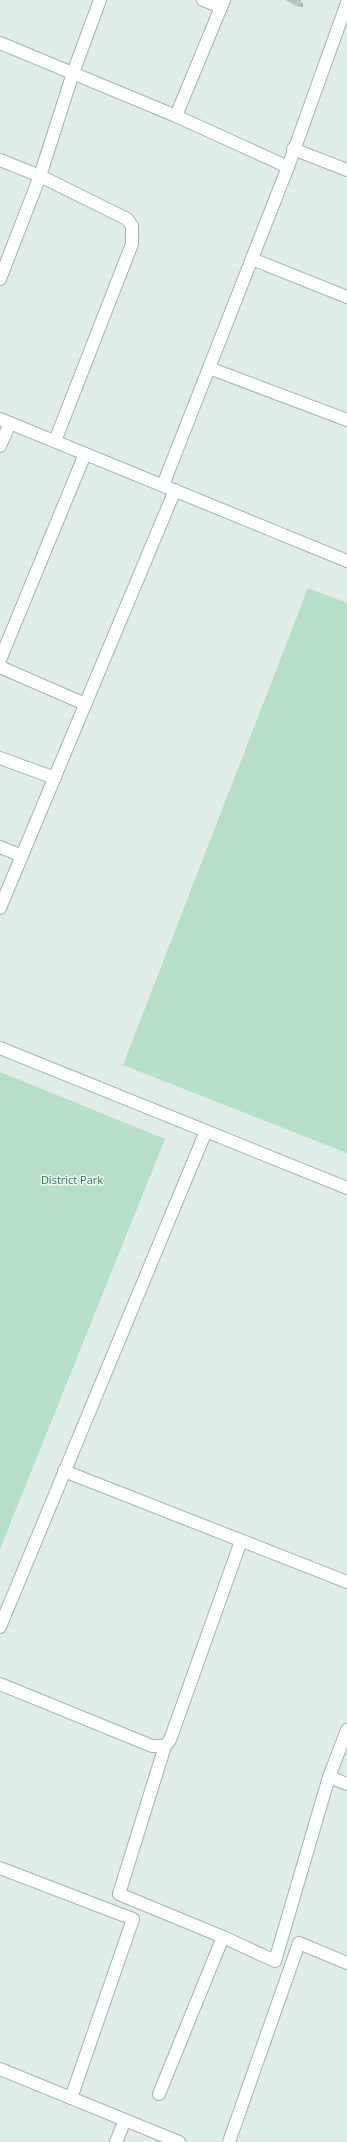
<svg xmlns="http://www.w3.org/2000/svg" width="347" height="2142" viewBox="0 0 347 2142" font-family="'Open Sans',sans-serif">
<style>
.green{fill:#b6dfc7}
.building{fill:#b4c6c1;filter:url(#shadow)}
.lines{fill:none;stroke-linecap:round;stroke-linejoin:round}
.minor-casing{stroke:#a2b4b0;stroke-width:14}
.minor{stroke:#fff;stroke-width:12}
.labels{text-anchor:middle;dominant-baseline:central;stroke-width:3;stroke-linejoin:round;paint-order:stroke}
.park-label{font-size:11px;fill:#267650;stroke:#f0f8f5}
</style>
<defs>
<filter id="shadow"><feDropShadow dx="4.5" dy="2.5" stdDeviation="1" flood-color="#0004"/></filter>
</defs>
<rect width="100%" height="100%" fill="#dfece8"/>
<g class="green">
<path d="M 308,588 L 347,603 L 347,1153 L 123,1065 Z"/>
<path d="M 0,1072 L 165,1139 L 0,1549 Z"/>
</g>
<path class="building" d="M 285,0 L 301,0 L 299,6 Z"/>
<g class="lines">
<defs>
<g id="minor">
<path d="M 203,0 L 221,7"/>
<path d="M 0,43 L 176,116 L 224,0"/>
<path d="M 176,116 L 288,167"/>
<path d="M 293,149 L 347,170"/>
<path d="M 0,160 L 40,176 L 127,219 L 132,226 L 132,244 L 55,441"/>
<path d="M 252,259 L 347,297"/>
<path d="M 0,279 L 40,176 L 73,73 L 100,0"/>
<path d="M 209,368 L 347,420"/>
<path d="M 0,419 L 347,561"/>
<path d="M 0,446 L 10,423"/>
<path d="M 163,485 L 288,167 L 347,3"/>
<path d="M 0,660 L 85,454"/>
<path d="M 0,667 L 85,704"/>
<path d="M 0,758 L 55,778"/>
<path d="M 0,847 L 22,856"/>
<path d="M 0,908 L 175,490"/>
<path d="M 0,1048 L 347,1188"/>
<path d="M 64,1471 L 347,1582"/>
<path d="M 0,1627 L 206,1131"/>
<path d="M 0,1684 L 152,1746 L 165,1746 L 170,1740 L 241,1541"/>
<path d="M 347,1730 L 329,1777 L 347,1784"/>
<path d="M 165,1746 L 119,1894 L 223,1937 L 275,1961 L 329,1777"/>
<path d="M 0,1868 L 133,1919 L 71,2098"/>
<path d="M 0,2069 L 179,2142"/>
<path d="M 159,2094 L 223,1937"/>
<path d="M 116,2142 L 125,2120"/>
<path d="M 229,2142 L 299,1943 L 347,1963"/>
</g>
</defs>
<use href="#minor" class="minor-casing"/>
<use href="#minor" class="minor"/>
</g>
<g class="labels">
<g class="park-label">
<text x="72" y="1179">District Park</text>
</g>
</g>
</svg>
